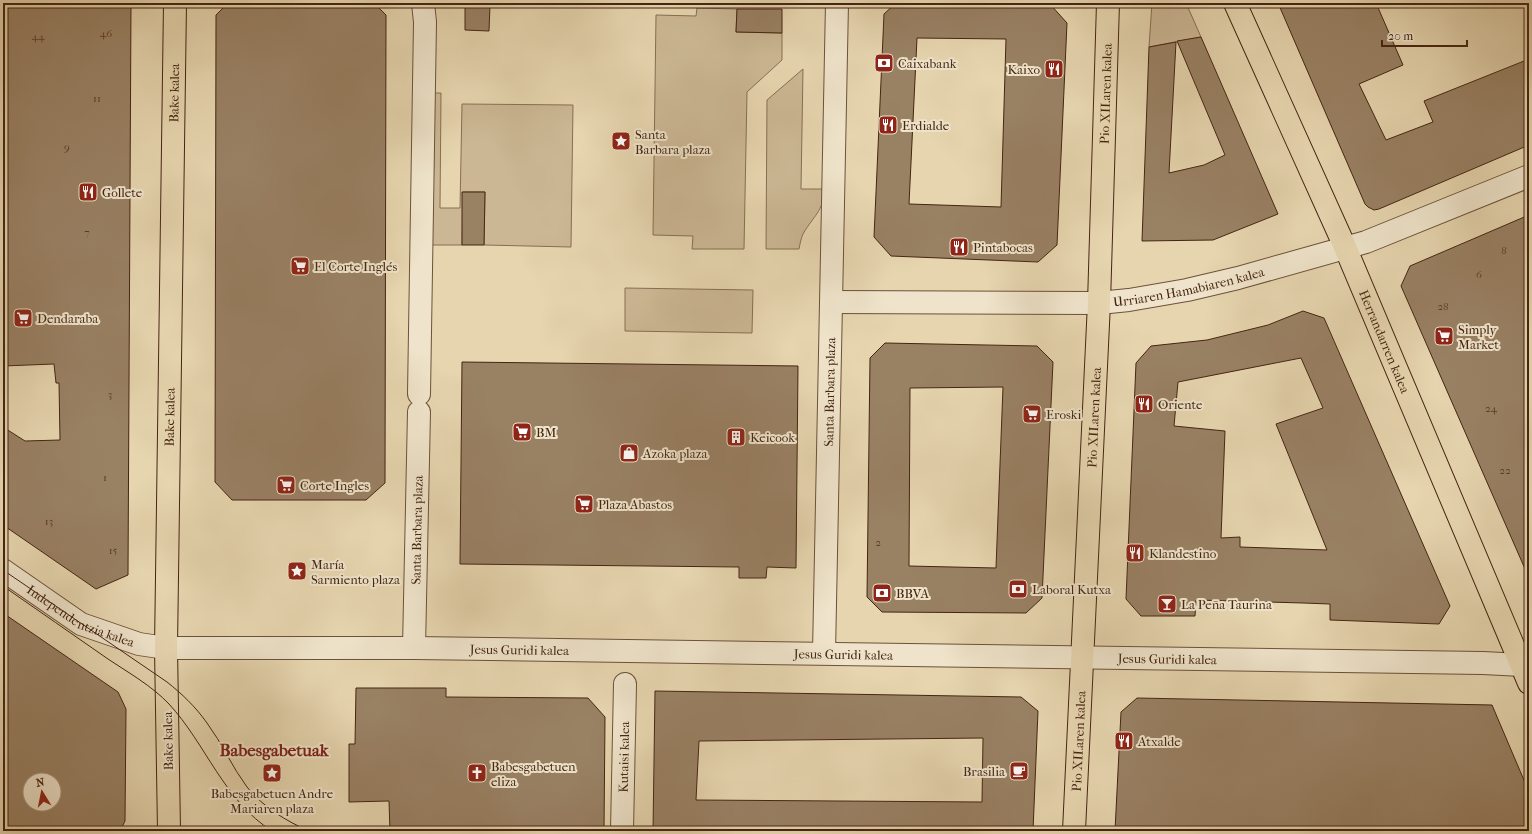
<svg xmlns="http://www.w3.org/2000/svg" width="1532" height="834" viewBox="0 0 1532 834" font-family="'IM FELL French Canon',serif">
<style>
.green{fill:#cbb794;stroke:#886e53}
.building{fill:#998164;stroke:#452512;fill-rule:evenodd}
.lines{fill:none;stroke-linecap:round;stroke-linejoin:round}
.minor-casing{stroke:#6d5139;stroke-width:24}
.major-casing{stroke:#452512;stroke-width:24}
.minor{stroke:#efe4cb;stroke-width:22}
.major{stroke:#e6d5af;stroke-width:22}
.tram{stroke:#452512;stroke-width:1}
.labels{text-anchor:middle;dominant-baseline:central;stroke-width:4;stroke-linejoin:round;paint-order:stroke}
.number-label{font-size:11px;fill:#5a3c26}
.poi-label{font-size:13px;fill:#452512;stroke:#efe4cb;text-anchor:start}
.street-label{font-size:13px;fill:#452512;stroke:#efe4cb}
.district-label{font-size:17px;font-weight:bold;fill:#7a1f14;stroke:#efe4cb}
</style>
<rect width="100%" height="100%" fill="#e6d5af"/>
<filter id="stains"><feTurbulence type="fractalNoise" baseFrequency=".005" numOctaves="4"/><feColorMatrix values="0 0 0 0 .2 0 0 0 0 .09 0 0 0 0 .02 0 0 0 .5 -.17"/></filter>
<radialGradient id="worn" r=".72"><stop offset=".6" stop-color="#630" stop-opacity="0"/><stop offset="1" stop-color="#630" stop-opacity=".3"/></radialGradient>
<g class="green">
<path d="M 1152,3 L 1186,3 L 1201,37 L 1149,47 Z"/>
<path d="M 697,8 L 737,9 L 736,32 L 782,33 L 782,60 L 747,92 L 744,249 L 692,249 L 693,236 L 653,235 L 656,15 L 696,16 Z"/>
<path d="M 803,69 L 801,189 L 825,189 C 823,212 814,215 803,234 C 801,238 800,244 799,249 L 766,249 L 767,100 Z"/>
<path d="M 433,93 L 441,93 L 440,208 L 460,208 L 462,104 L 573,105 L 571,247 L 484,245 L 485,192 L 463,192 L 462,245 L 431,245 Z"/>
<path d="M 625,288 L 753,290 L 752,333 L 625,331 Z"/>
</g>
<g class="building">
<path d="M 3,3 L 131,3 L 128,575 L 96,589 L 3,525 L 3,427 L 25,441 L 60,440 L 59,383 L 56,383 L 54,364 L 3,366 Z"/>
<path d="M 228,3 L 374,3 L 386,15 L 385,483 L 366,500 L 232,500 L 215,482 L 216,15 Z"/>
<path d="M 896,3 L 1049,3 L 1067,23 L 1057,245 L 1038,262 L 891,256 L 874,237 L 884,14 ZM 917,38 L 1006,39 L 1001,207 L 909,204 Z"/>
<path d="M 1278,3 L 1376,3 L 1403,65 L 1359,84 L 1386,140 L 1433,122 L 1424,101 L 1529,59 L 1529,145 L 1379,209 L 1374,210 L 1368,207 L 1365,204 Z"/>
<path d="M 465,4 L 490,5 L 489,31 L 465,30 Z"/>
<path d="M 737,9 L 782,9 L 782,33 L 736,32 Z"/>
<path d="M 1201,37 L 1278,214 L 1213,240 L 1142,241 L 1149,47 L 1176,42 L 1169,173 L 1204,165 L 1225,155 L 1177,41 Z"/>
<path d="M 462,192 L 485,192 L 484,245 L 462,245 Z"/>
<path d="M 1529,215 L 1529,578 L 1401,286 L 1410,266 Z"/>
<path d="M 1303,311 L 1324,318 L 1450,606 L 1439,624 L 1330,620 L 1330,604 L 1303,603 L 1196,600 L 1195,616 L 1141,616 L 1126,599 L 1136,363 L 1151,346 L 1207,340 L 1268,325 ZM 1301,358 L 1323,408 L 1276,424 L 1327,550 L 1240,547 L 1240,537 L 1221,538 L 1225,431 L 1174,426 L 1178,382 Z"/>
<path d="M 885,343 L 1037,346 L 1053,362 L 1042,598 L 1026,613 L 882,612 L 867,597 L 870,358 ZM 1003,387 L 996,568 L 909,566 L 910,388 Z"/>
<path d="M 462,362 L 798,366 L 796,568 L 767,567 L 766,578 L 739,578 L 739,567 L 460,564 Z"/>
<path d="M 3,613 L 118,692 L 126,709 L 125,821 L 120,831 L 3,831 ZM 30,780 L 54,780 L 54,804 L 30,804 Z"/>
<path d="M 356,688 L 446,688 L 446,697 L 588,698 L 605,717 L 604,831 L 390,831 L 389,801 L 349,802 L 349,744 L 355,744 Z"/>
<path d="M 655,691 L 1021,697 L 1038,711 L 1033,831 L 653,831 ZM 983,738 L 982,802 L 696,800 L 699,741 Z"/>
<path d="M 1137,698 L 1492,705 L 1529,792 L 1529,831 L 1483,831 L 1483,828 L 1426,831 L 1244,831 L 1244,828 L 1185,827 L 1185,831 L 1115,831 L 1121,712 Z"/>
</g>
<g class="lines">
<defs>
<g id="minor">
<path id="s1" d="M 832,302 L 1099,303 L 1129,300 L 1187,290 L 1238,278 L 1366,242 L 1529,176"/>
<path d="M 419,394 L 425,22 L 423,3"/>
<path id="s2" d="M 3,570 L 81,624 L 139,644 L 166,648 L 414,648 L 1483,663 L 1522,665"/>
<path id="s3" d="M 414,648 L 419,412"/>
<path id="s4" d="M 824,653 L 837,3"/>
<path id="s5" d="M 622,831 L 625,684"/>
</g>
<g id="major">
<path id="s6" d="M 1235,3 L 1345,247 L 1529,683"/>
<path id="s7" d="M 169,831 L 166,648 L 175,3"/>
<path id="s8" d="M 1074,831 L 1099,303 L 1108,3"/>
</g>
</defs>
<use href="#minor" class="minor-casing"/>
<use href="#major" class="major-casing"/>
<use href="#minor" class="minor"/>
<use href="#major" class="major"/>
<g class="tram">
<path d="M 3,570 L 167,682 C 182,694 195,706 207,723 C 222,743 232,767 247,787 C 263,807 286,821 309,831"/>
<path d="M 3,586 C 38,610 73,635 108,659 C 129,673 152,686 169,704 C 206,744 224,801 272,831"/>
</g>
</g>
<defs>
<symbol id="bank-square" viewBox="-11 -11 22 22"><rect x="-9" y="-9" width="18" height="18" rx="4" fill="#8f2418" stroke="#efe4cb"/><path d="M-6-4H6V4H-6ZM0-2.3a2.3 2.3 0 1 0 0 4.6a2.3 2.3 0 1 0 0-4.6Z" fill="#fff"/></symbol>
<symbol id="restaurant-square" viewBox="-11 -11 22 22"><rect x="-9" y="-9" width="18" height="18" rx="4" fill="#8f2418" stroke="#efe4cb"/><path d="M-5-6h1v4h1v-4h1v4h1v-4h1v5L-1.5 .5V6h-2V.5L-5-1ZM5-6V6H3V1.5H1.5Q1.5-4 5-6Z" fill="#fff"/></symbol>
<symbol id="sight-square" viewBox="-11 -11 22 22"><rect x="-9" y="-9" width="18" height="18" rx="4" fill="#8f2418" stroke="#efe4cb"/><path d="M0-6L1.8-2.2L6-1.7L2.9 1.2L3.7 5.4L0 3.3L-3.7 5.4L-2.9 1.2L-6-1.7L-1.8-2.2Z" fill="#fff"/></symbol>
<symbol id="supermarket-square" viewBox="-11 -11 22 22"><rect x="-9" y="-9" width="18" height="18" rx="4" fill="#8f2418" stroke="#efe4cb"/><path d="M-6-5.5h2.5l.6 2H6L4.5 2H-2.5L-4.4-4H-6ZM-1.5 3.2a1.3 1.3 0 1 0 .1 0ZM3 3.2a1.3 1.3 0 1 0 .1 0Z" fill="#fff"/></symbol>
<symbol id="building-square" viewBox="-11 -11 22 22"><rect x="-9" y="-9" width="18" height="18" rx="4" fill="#8f2418" stroke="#efe4cb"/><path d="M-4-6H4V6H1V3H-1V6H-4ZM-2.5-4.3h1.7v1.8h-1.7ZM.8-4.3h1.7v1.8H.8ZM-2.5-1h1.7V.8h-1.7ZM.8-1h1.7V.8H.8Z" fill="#fff"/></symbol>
<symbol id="shop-square" viewBox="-11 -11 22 22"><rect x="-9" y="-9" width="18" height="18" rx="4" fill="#8f2418" stroke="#efe4cb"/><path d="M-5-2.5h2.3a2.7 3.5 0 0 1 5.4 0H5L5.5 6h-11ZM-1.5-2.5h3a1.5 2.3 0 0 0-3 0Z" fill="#fff"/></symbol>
<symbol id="bar-square" viewBox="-11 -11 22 22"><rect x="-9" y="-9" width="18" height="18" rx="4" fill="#8f2418" stroke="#efe4cb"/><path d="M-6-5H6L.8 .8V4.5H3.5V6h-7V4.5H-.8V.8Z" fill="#fff"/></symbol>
<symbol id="cafe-square" viewBox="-11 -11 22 22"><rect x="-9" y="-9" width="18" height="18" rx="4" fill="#8f2418" stroke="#efe4cb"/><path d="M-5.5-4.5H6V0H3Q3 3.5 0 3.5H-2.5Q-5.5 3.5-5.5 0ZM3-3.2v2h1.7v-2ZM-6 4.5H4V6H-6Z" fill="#fff"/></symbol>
<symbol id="church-square" viewBox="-11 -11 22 22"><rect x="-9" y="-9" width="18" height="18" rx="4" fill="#8f2418" stroke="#efe4cb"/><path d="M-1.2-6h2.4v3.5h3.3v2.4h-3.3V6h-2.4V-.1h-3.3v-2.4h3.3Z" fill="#fff"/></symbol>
</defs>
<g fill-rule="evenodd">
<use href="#bank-square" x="873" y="52" width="22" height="22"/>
<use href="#restaurant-square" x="1043" y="58" width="22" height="22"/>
<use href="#restaurant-square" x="877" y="114" width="22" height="22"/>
<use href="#sight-square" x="610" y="130" width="22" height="22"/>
<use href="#restaurant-square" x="77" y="181" width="22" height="22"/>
<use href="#restaurant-square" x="948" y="236" width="22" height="22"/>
<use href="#supermarket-square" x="289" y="255" width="22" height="22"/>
<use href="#supermarket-square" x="12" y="307" width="22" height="22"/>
<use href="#supermarket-square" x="1433" y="325" width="22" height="22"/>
<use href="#restaurant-square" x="1133" y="393" width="22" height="22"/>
<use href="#supermarket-square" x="1021" y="403" width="22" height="22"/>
<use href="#supermarket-square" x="511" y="421" width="22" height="22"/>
<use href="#building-square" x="725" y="426" width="22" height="22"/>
<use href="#shop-square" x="618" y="442" width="22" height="22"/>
<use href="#supermarket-square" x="275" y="474" width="22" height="22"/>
<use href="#supermarket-square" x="573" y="493" width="22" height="22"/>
<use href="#restaurant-square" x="1124" y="542" width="22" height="22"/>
<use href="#sight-square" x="286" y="560" width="22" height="22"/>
<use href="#bank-square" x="1007" y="578" width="22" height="22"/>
<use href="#bank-square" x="871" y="582" width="22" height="22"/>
<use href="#bar-square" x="1156" y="593" width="22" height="22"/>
<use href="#restaurant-square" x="1113" y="730" width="22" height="22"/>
<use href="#cafe-square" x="1008" y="760" width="22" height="22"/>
<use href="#sight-square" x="261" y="762" width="22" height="22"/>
<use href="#church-square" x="466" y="762" width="22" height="22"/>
</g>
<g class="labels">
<g class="number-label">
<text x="106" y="33">46</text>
<text x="38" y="36">44</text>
<text x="97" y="98">11</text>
<text x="67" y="147">9</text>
<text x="87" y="232">7</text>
<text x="1504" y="250">8</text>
<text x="1479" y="274">6</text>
<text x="1443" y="306">28</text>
<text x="110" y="394">3</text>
<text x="1491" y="408">24</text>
<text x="1505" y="470">22</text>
<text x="105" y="477">1</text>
<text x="49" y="521">13</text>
<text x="878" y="542">2</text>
<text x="113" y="550">15</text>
</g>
<g class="poi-label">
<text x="898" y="63">Caixabank</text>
<text x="1040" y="69" text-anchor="end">Kaixo</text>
<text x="902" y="125">Erdialde</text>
<text x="635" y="134">Santa<tspan x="635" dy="15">Barbara plaza</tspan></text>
<text x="102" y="192">Gollete</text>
<text x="973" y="247">Pintabocas</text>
<text x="314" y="266">El Corte Inglés</text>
<text x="37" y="318">Dendaraba</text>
<text x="1458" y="329">Simply<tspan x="1458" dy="15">Market</tspan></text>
<text x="1158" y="404">Oriente</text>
<text x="1046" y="414">Eroski</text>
<text x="536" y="432">BM</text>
<text x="750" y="437">Keicook</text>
<text x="643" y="453">Azoka plaza</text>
<text x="300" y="485">Corte Ingles</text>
<text x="598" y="504">Plaza Abastos</text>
<text x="1149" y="553">Klandestino</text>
<text x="311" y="564">María<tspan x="311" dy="15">Sarmiento plaza</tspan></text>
<text x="1032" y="589">Laboral Kutxa</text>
<text x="896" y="593">BBVA</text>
<text x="1181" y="604">La Peña Taurina</text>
<text x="1138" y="741">Atxalde</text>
<text x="491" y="766">Babesgabetuen<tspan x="491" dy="15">eliza</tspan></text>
<text x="1005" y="771" text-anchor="end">Brasilia</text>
<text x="272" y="793" text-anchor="middle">Babesgabetuen Andre<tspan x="272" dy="15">Mariaren plaza</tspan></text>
</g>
<g class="street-label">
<text stroke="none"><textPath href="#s7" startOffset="738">Bake kalea</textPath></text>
<text stroke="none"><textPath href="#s8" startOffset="738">Pio XII.aren kalea</textPath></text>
<text stroke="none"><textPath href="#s1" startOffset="358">Urriaren Hamabiaren kalea</textPath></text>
<text stroke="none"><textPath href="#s6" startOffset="370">Herrandarren kalea</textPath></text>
<text stroke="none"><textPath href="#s4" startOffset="261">Santa Barbara plaza</textPath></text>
<text stroke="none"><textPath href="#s7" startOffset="414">Bake kalea</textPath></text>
<text stroke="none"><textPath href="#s8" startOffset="414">Pio XII.aren kalea</textPath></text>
<text stroke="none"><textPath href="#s3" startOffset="118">Santa Barbara plaza</textPath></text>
<text stroke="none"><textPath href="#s2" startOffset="91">Independentzia kalea</textPath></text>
<text stroke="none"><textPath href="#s2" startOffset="537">Jesus Guridi kalea</textPath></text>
<text stroke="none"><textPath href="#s2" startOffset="861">Jesus Guridi kalea</textPath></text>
<text stroke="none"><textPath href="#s2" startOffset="1185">Jesus Guridi kalea</textPath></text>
<text transform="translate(168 741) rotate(-91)">Bake kalea</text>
<text stroke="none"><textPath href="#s8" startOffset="90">Pio XII.aren kalea</textPath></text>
<text stroke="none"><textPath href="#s5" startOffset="74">Kutaisi kalea</textPath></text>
</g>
<g class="district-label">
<text x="274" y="750">Babesgabetuak</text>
</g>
</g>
<rect width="1532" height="834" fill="none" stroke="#e6d5af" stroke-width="16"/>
<rect x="4" y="4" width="1524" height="826" fill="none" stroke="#452512" stroke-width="2"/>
<rect x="8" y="8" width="1516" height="818" fill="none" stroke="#452512"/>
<g transform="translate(42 792) rotate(350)"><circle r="19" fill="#efe4cb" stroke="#ab9881"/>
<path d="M0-3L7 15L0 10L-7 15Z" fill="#8f2418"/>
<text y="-6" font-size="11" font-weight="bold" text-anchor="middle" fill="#452512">N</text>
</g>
<path d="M1382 40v6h85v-6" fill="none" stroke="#452512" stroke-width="2"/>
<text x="1388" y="40" font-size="12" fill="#452512" stroke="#efe4cb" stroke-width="3" paint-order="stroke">20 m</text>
<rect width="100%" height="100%" filter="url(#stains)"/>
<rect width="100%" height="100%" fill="url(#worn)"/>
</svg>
